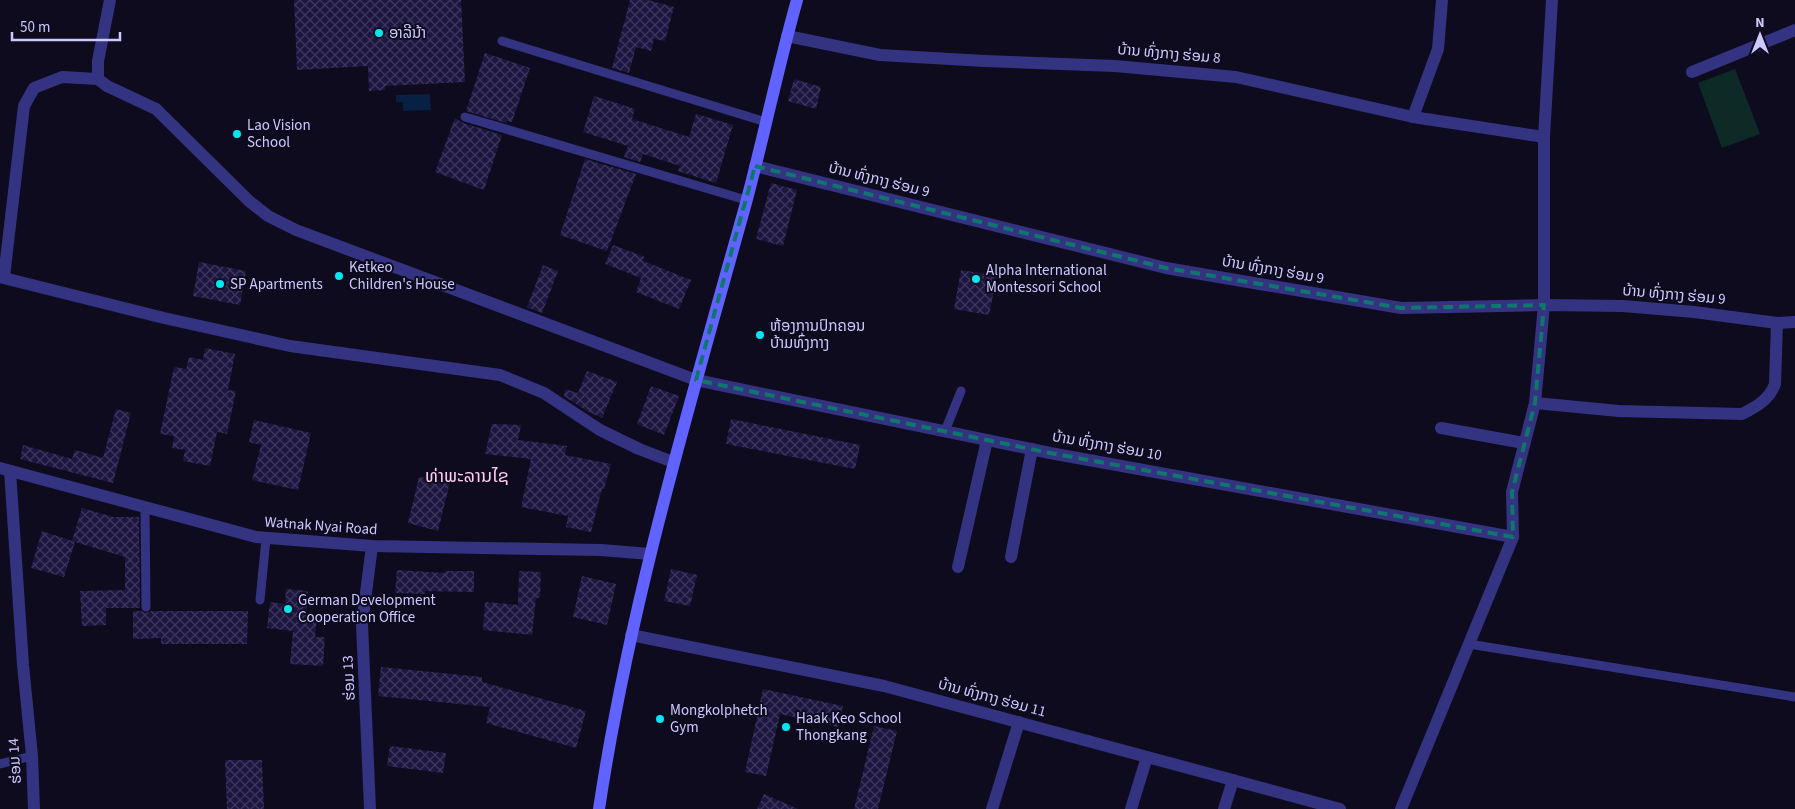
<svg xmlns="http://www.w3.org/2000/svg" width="1795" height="809" viewBox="0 0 1795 809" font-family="'Source Sans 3','Noto Sans Lao',sans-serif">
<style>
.pitch{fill:#0e2a27}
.water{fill:#082041}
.building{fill:url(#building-cross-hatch)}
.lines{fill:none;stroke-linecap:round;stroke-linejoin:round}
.lane{stroke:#333381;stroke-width:9}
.street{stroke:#333381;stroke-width:12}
.secondary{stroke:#6063ff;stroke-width:12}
.marked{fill:none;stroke:#0f766e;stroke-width:4;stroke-dasharray:10 6;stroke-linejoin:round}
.poi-dot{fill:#00e7f4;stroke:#0e0b1f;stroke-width:2}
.labels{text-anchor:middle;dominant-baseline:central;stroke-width:4;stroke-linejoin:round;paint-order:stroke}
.poi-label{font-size:15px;fill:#cdc9ff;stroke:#0e0b1f;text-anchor:start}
.street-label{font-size:15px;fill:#cdc9ff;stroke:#0e0b1f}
.quarter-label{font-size:18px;fill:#ffcbee;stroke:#0e0b1f}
</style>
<defs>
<pattern id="building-cross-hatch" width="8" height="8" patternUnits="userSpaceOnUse" patternTransform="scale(1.25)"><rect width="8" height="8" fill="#1d1641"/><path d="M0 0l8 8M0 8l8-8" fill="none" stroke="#3d375e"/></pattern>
</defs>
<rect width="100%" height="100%" fill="#0e0b1f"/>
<path class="pitch" d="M 1735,69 L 1760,134 L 1722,148 L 1698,83 Z"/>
<path class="water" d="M 430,94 L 431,110 L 403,111 L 403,102 L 396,102 L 396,95 Z"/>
<g class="building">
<path d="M 294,0 L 461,0 L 465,82 L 385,86 L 385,90 L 369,91 L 368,66 L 297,70 Z"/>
<path d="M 630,0 L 648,0 L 674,7 L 665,41 L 654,39 L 651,51 L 636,47 L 629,73 L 612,68 Z"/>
<path d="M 485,53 L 530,68 L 512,122 L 507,121 L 506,123 L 466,111 Z"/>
<path d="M 794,79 L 821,87 L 816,109 L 788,101 Z"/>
<path d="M 594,96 L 635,109 L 632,119 L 689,137 L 696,114 L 733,125 L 716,183 L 678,171 L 680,166 L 643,154 L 640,162 L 624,157 L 628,146 L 583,132 Z"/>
<path d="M 455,118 L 463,123 L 502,135 L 484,190 L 435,172 Z"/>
<path d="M 585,159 L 636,174 L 607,251 L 560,235 Z"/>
<path d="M 771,183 L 797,190 L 783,246 L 756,239 Z"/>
<path d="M 613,245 L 645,257 L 643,261 L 691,280 L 679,309 L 636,292 L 641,278 L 605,264 Z"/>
<path d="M 199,262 L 246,271 L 240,305 L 193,296 Z"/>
<path d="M 543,265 L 558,271 L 542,313 L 527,307 Z"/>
<path d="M 961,270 L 997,276 L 989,315 L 954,309 Z"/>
<path d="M 205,348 L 235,354 L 228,390 L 236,391 L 227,434 L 217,432 L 210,466 L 183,461 L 185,450 L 172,448 L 174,436 L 160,434 L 174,367 L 186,369 L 189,357 L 203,360 Z"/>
<path d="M 587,371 L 617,382 L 602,418 L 587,411 L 564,396 L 565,389 L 578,393 Z"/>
<path d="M 651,386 L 679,396 L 664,435 L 637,424 Z"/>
<path d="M 116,409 L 131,413 L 113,483 L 20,459 L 23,445 L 72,459 L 75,450 L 103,458 Z"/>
<path d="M 731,419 L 860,445 L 855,469 L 726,444 Z"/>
<path d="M 254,420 L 311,433 L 298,490 L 252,480 L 261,445 L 249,442 Z"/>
<path d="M 492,424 L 521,425 L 518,440 L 567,446 L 565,455 L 611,464 L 604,489 L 602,489 L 591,532 L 566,527 L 568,516 L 521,507 L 531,459 L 485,454 Z"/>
<path d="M 419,477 L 450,482 L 438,531 L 408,523 Z"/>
<path d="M 82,508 L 113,517 L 139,517 L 140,608 L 106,608 L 106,625 L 82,626 L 80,591 L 125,590 L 125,557 L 75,542 L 64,577 L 31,568 L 42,531 L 72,541 Z"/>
<path d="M 671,569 L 697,575 L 690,606 L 664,601 Z"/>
<path d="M 397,570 L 445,573 L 445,571 L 474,571 L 474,592 L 425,591 L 425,594 L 395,593 Z"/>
<path d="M 519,571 L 541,572 L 540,598 L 536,598 L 532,635 L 483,630 L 485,602 L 518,605 Z"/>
<path d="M 582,576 L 616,584 L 607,625 L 573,617 Z"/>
<path d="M 286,589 L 308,591 L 306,614 L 317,615 L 315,637 L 325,637 L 323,666 L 290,664 L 293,631 L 267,628 L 270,602 L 285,604 Z"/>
<path d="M 133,611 L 141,611 L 146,613 L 151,611 L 248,611 L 247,644 L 161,644 L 161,638 L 133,639 Z"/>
<path d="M 381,667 L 482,677 L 482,682 L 586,711 L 576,748 L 486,723 L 490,707 L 378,696 Z"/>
<path d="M 763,689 L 843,706 L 838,727 L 780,714 L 766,776 L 745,772 Z"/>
<path d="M 874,726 L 897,731 L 878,809 L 854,809 Z"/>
<path d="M 390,746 L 446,753 L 443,773 L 387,766 Z"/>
<path d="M 225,760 L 262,760 L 264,809 L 227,809 Z"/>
<path d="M 764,794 L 798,809 L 757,809 Z"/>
</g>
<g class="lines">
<g class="lane">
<path d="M 502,41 L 766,122"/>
<path d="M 465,117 L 746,200"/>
<path d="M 945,431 L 961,391"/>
<path d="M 145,508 L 146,607"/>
<path d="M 260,600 L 266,539"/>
<path d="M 1469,644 L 1795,697"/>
<path d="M 0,764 L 32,756"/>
</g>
<g class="street">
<path d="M 787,36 L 880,55 L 985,61 L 1115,66 L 1236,77 L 1413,117 L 1544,137"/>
<path d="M 1692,72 L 1795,30"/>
<path d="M 98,79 L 98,61 L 110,0"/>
<path d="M 1413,117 L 1438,49 L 1442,0"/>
<path d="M 755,166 L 1166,268 L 1401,308 L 1544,305 L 1623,306 L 1694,312 L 1777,323 L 1795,322"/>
<path d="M 0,277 L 164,318 L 290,346 L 500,375 L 544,393 L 600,430 L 639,449 L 673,462"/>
<path d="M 4,277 L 24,106 L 34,88 L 62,77 L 98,79 L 107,86 L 156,109 L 249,201 L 268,216 L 296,230 L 696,380 L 1050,453 L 1513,537"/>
<path d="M 1535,403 L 1619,411 L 1742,414 C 1756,407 1769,400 1775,384 L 1777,323"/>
<path d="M 1441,428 L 1524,443"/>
<path d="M 0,468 L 256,537 L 372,546 L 601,550 L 650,554"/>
<path d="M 10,471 L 23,665 L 32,756 L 34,809"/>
<path d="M 1011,557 L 1032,449"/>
<path d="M 958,567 L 987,440"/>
<path d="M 631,635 L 884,686 L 1340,809"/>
<path d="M 370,809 L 362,624 L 372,546"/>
<path d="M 992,809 L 1019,722"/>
<path d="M 1131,809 L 1147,757"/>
<path d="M 1224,809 L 1233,780"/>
<path d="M 1401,809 L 1513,537 L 1512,492 L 1535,403 L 1544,305 L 1544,137 L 1552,0"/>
</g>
<path class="secondary" d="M 599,809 C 630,603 690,404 746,203 C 764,136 778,67 797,0"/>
</g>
<path class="marked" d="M 755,166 L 1166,268 L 1401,308 L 1544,305 L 1535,403 L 1512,492 L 1513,537 L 1050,453 L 696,380 Z"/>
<g class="poi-dot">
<circle cx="379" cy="33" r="5"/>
<circle cx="237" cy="134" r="5"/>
<circle cx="339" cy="276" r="5"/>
<circle cx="976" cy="279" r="5"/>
<circle cx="220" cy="284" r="5"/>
<circle cx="760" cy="335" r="5"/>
<circle cx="288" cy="609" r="5"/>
<circle cx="660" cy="719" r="5"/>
<circle cx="786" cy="727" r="5"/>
</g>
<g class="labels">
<g class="poi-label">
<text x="389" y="33">ອາລີນ້າ</text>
<text x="247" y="125">Lao Vision<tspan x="247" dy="17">School</tspan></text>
<text x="349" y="267">Ketkeo<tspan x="349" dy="17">Children's House</tspan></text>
<text x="986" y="270">Alpha International<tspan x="986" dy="17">Montessori School</tspan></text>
<text x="230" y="284">SP Apartments</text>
<text x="770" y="326">ຫ້ອງການປົກຄອນ<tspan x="770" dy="17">ບ້າມທົ່ງກາງ</tspan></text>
<text x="298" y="600">German Development<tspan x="298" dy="17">Cooperation Office</tspan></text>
<text x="670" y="710">Mongkolphetch<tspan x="670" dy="17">Gym</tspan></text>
<text x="796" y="718">Haak Keo School<tspan x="796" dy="17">Thongkang</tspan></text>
</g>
<g class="street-label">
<text transform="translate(1169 54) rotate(5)">ບ້ານ ທົ່ງກາງ ຮ່ອມ 8</text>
<text transform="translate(879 180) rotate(14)">ບ້ານ ທົ່ງກາງ ຮ່ອມ 9</text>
<text transform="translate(1273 270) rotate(10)">ບ້ານ ທົ່ງກາງ ຮ່ອມ 9</text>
<text transform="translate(1674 295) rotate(5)">ບ້ານ ທົ່ງກາງ ຮ່ອມ 9</text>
<text transform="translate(1107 446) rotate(10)">ບ້ານ ທົ່ງກາງ ຮ່ອມ 10</text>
<text transform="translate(321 526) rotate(4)">Watnak Nyai Road</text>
<text transform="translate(349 678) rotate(-93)">ຮ່ອມ 13</text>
<text transform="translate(992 698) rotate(15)">ບ້ານ ທົ່ງກາງ ຮ່ອມ 11</text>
<text transform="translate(15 761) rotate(-94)">ຮ່ອມ 14</text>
</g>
<g class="quarter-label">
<text x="467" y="476">ທ່າພະລານໄຊ</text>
</g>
</g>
<g transform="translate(1760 35)" stroke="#0e0b1f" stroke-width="4" paint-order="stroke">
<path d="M0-4L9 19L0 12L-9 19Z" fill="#cdc9ff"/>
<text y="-8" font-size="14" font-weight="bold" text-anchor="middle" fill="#cdc9ff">N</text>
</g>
<path d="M12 32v8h108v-8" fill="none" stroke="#cdc9ff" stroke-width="2.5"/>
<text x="20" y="32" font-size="15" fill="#cdc9ff" stroke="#0e0b1f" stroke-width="4" paint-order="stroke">50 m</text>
</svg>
